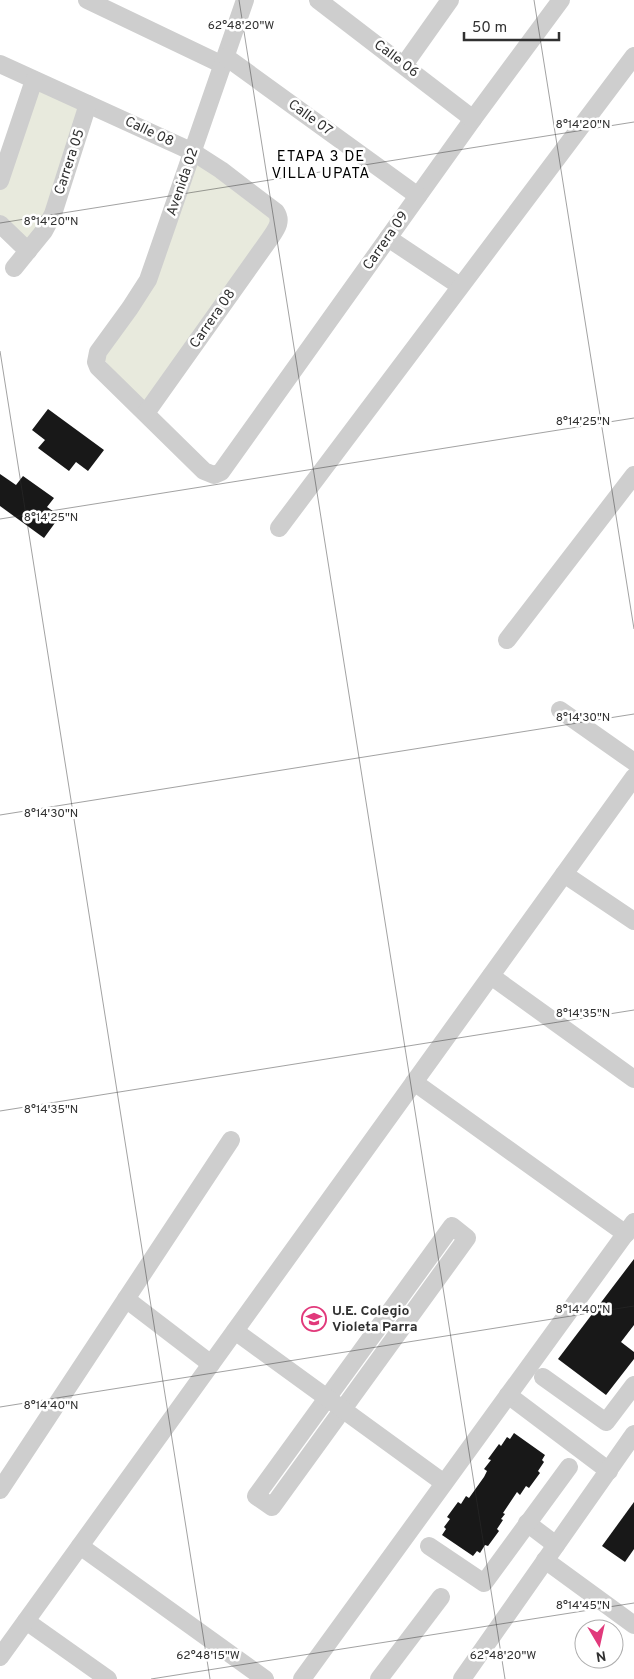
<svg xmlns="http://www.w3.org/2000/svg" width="634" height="1679" viewBox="0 0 634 1679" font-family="Overpass,sans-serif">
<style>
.green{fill:#e8eadd}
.building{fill:#181818}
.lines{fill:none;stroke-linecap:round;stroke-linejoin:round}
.minor{stroke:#cecece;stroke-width:18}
.ticks{fill:none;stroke:#313131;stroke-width:1;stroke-opacity:0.45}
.labels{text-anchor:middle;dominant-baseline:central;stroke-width:5;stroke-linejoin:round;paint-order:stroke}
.street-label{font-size:14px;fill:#313131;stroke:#fff}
.poi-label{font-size:14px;font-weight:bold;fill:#313131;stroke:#fff;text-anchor:start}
.neighbourhood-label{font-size:15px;letter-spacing:1px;fill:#000;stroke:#fff}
.ticks-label{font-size:12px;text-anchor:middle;fill:#313131;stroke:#fff;stroke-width:5;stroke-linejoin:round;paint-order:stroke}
</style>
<rect width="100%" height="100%" fill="#fff"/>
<g class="green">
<path d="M 34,80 L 88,104 L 60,195 L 28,251 L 0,224 L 0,181 Z"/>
<path d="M 193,152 L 279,216 L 146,413 L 98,352 L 130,308 Z"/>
</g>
<g class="building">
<path d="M 48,409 L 104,450 L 88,471 L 76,462 L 69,471 L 38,448 L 45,440 L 32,430 Z"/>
<path d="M 0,474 L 16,485 L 23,476 L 54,498 L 47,507 L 60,516 L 44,538 L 0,506 Z"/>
<path d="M 634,1259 L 634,1325 L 621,1342 L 634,1352 L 634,1359 L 606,1395 L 558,1359 Z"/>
<path d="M 514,1433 L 545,1455 L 542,1460 L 544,1462 L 538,1471 L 540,1473 L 529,1488 L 526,1486 L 520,1495 L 517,1492 L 503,1513 L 505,1514 L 501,1519 L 503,1520 L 497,1529 L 499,1531 L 488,1546 L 485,1545 L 480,1553 L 477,1551 L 473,1556 L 442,1535 L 446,1529 L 444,1527 L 450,1519 L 447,1517 L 458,1502 L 461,1504 L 466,1496 L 469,1498 L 484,1477 L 487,1471 L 484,1469 L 491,1460 L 488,1459 L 499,1444 L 501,1446 L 507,1437 L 510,1439 Z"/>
<path d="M 634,1502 L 634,1549 L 625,1562 L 602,1546 Z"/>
</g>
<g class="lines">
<g class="minor">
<path d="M 87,0 L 223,65"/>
<path d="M 245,0 L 148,280 L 130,308 L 98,352 L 96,362 L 98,367 L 204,471 L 214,475 L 221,472 L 473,119 L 561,0"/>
<path d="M 318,0 L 473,119"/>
<path d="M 226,57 L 418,196"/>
<path d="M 0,64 L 193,152 L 221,170 L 276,212 C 282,221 277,228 271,237 L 146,413"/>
<path d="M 404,65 L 450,0"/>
<path d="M 0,181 L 34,80"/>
<path d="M 0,224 L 28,251"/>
<path d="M 388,238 L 460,286"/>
<path d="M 14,268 L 44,231 L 53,214 L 88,104"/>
<path d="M 279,528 L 634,56"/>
<path d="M 507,640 L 634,475"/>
<path d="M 560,710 L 634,762"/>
<path d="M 564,874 L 634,921"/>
<path d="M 491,976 L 634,1079"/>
<path d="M 414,1082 L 626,1234"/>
<path d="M 452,1226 L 467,1238 L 272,1507 L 256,1496 Z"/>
<path d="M 126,1299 L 211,1364"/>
<path d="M 235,1331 L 444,1483"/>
<path d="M 543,1377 L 606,1422 L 634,1385"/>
<path d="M 508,1395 L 609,1471"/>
<path d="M 0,1490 L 231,1140"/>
<path d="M 527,1523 L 556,1545"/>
<path d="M 80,1546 L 265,1679"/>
<path d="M 429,1546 L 484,1583 L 569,1467"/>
<path d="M 545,1560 L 634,1625"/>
<path d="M 26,1621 L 108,1679"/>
<path d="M 0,1657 L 634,777"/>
<path d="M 302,1679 L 634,1222"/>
<path d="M 379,1679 L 441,1597"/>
<path d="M 462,1679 L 634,1434"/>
</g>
</g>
<path class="ticks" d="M 239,0 L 505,1679M 534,0 L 634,629M 0,223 L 634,122M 0,351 L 210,1679M 0,519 L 634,418M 0,815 L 634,714M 0,1111 L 634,1010M 0,1407 L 634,1306M 151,1679 L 634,1603"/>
<defs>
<symbol id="school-ring" viewBox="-11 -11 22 22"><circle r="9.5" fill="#fff" stroke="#e1397b" stroke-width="1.5"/><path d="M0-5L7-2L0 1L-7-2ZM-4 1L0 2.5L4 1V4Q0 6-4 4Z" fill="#e1397b"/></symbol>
</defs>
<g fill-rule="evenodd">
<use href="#school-ring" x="300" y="1305" width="28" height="28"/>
</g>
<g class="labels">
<g class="street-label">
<text transform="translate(396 59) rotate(37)">Calle 06</text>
<text transform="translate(310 118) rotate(36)">Calle 07</text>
<text transform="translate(149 132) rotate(25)">Calle 08</text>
<text transform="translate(70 162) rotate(-72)">Carrera 05</text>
<text transform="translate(183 182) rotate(-71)">Avenida 02</text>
<text transform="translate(386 241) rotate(-55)">Carrera 09</text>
<text transform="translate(213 319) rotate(-55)">Carrera 08</text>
</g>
<g class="poi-label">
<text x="332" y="1311">U.E. Colegio<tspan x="332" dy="16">Violeta Parra</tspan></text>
</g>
<g class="neighbourhood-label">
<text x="321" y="157">ETAPA 3 DE<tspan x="321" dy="17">VILLA UPATA</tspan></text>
</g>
</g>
<g class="ticks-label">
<text x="241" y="29">62°48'20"W</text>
<text x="583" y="128">8°14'20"N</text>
<text x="51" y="225">8°14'20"N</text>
<text x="583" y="425">8°14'25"N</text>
<text x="51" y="521">8°14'25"N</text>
<text x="583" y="721">8°14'30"N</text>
<text x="51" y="817">8°14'30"N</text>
<text x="583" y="1017">8°14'35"N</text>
<text x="51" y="1113">8°14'35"N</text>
<text x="583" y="1313">8°14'40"N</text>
<text x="51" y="1409">8°14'40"N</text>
<text x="583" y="1609">8°14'45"N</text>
<text x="208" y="1659">62°48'15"W</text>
<text x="503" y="1659">62°48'20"W</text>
</g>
<g transform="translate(599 1644) rotate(171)"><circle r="24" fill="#ffffff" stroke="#adadad"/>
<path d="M0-4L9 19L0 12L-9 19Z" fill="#e1397b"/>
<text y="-8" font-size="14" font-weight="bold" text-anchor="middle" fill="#313131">N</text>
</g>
<path d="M464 32v8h95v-8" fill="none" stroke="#313131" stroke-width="2.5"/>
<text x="472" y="32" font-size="15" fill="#313131" stroke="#ffffff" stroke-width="4" paint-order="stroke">50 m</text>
</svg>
